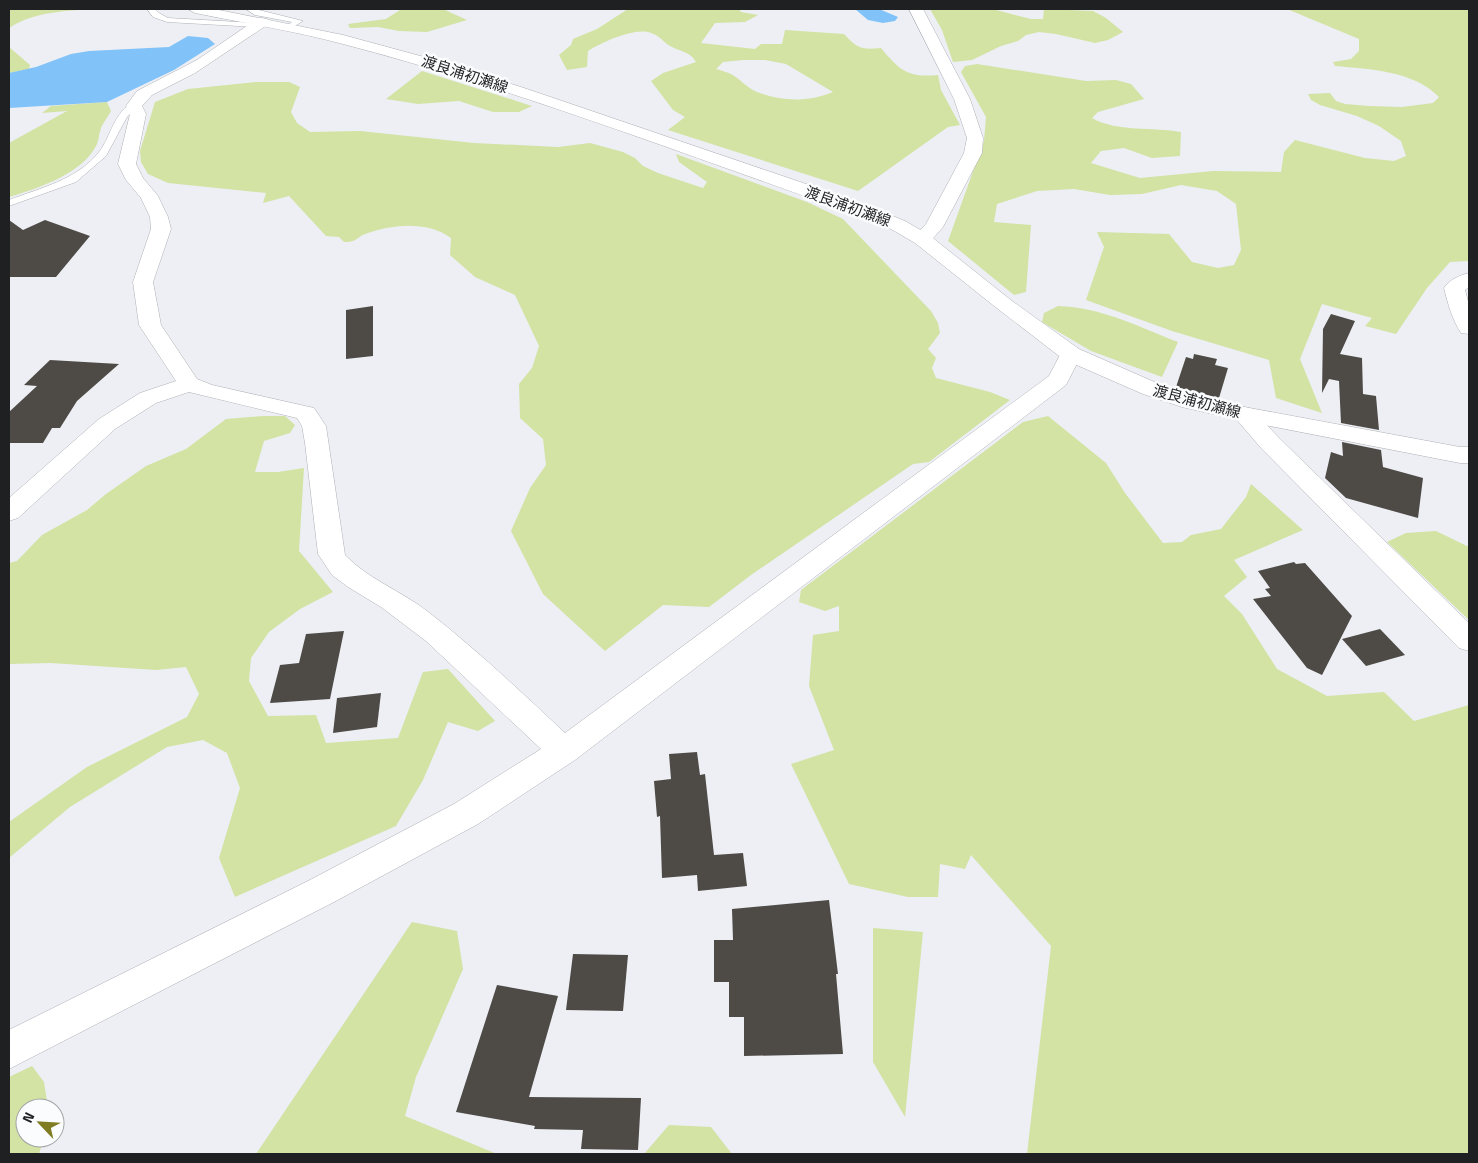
<svg xmlns="http://www.w3.org/2000/svg" width="1478" height="1163" viewBox="0 0 1478 1163" font-family="'Titillium Web','Noto Sans JP',sans-serif">
<style>
.green{fill:#d2e3a3;fill-rule:evenodd}
.water{fill:#81c2f8}
.building{fill:#4e4b47}
.lines{fill:none;stroke-linecap:round;stroke-linejoin:round}
.service-casing{stroke:#aeb0b5;stroke-width:1}
.minor-casing{stroke:#aeb0b5;stroke-width:1}
.secondary-casing{stroke:#aeb0b5;stroke-width:1}
.service{fill:#fff;fill-rule:evenodd}
.minor{fill:#fff;fill-rule:evenodd}
.secondary{fill:#fff;fill-rule:evenodd}
.labels{text-anchor:middle;dominant-baseline:central;stroke-width:5;stroke-linejoin:round;paint-order:stroke}
.far-street-label{font-size:15px;fill:#1f2022;stroke:#fbfcfe}
</style>
<rect width="100%" height="100%" fill="#edeff4"/>
<g class="green">
<path d="M 17,9 L 92,9 C 64,11 33,12 9,28 L 9,10 Z"/>
<path d="M 398,9 L 443,9 L 467,20 L 427,32 L 399,31 L 378,27 L 350,28 L 348,24 L 386,19 L 400,10 Z"/>
<path d="M 628,9 L 739,9 L 741,12 L 758,15 L 745,22 L 715,23 L 701,43 L 755,49 L 761,44 L 782,44 L 785,30 L 844,34 C 857,48 861,50 881,48 C 899,70 908,78 938,75 L 941,90 L 960,125 L 948,127 L 858,191 L 668,130 L 685,117 L 673,110 L 651,81 L 663,73 L 696,62 C 689,50 678,52 667,44 C 662,40 658,35 651,33 C 635,27 603,42 588,51 L 587,67 L 567,70 L 559,55 L 571,45 L 573,39 L 597,29 ZM 743,60 L 765,60 L 786,64 L 833,92 C 809,102 782,102 757,92 C 747,88 740,79 731,74 C 726,72 721,70 716,69 L 723,62 Z"/>
<path d="M 930,9 L 992,9 L 1031,19 L 1043,19 L 1044,9 L 1093,11 L 1106,18 L 1123,32 L 1108,40 L 1095,43 L 1056,34 L 1039,32 L 1026,35 L 1018,41 L 1001,46 L 972,60 L 953,62 L 942,30 Z"/>
<path d="M 1287,9 L 1469,9 L 1469,261 L 1450,262 L 1427,288 L 1396,334 L 1365,326 L 1372,318 L 1322,304 L 1300,359 L 1322,413 L 1276,398 L 1269,360 L 1172,331 L 1086,300 L 1104,247 L 1097,232 L 1169,234 L 1192,262 L 1218,268 L 1234,265 L 1241,250 L 1236,204 L 1217,191 L 1181,185 L 1142,194 L 1110,195 L 1074,189 L 1037,191 L 997,204 L 994,222 L 1031,225 L 1026,292 L 1014,295 L 948,241 L 984,141 L 986,117 L 961,72 L 965,66 L 977,64 L 1086,81 L 1116,80 L 1131,84 L 1144,99 L 1098,112 L 1092,118 C 1116,132 1154,127 1181,132 L 1180,156 L 1152,158 L 1124,148 L 1101,151 L 1091,163 L 1140,178 L 1213,171 L 1281,172 L 1284,152 L 1295,140 L 1365,158 L 1394,161 L 1406,156 L 1401,141 L 1379,126 L 1357,116 L 1320,105 L 1311,100 L 1308,94 L 1330,93 L 1336,101 L 1345,104 L 1369,106 L 1402,107 L 1433,103 L 1439,97 C 1414,71 1370,69 1335,66 L 1333,62 L 1351,59 L 1359,51 L 1359,39 Z"/>
<path d="M 9,47 L 30,65 L 29,69 L 9,73 Z"/>
<path d="M 422,71 L 532,106 L 519,112 L 493,112 L 459,101 L 418,104 L 386,99 Z"/>
<path d="M 256,82 L 289,82 L 300,87 L 291,112 L 297,123 L 310,132 L 360,131 L 474,143 L 558,147 L 590,143 L 623,152 L 635,158 L 643,166 L 658,173 L 703,188 L 707,182 L 679,162 L 676,154 L 807,202 L 843,219 L 931,311 L 938,323 L 940,333 L 928,349 L 936,358 L 932,368 L 936,378 L 990,392 L 1010,400 L 929,462 L 913,464 L 751,575 L 709,607 L 663,605 L 605,651 L 543,594 L 511,531 L 530,488 L 546,465 L 543,439 L 520,418 L 519,384 L 532,368 L 539,346 L 515,295 L 475,277 L 450,255 L 451,238 C 428,221 394,224 368,233 C 357,236 357,243 344,242 L 339,237 L 326,236 L 289,196 L 263,203 L 266,193 L 168,183 L 148,174 L 141,162 L 140,151 L 155,102 L 188,89 Z"/>
<path d="M 107,102 L 111,111 C 108,117 103,123 101,128 C 99,133 99,139 97,144 C 84,173 37,189 9,197 L 9,143 L 67,111 L 42,113 L 51,106 Z"/>
<path d="M 1058,306 C 1101,307 1139,327 1178,342 L 1162,377 L 1091,351 L 1042,322 L 1044,313 Z"/>
<path d="M 263,416 L 285,416 L 295,425 L 290,433 L 264,441 L 255,472 L 278,472 L 304,468 L 299,551 L 333,592 L 300,609 L 269,632 L 251,658 L 249,681 L 268,716 L 316,715 L 326,743 L 398,738 L 423,672 L 448,669 L 495,721 L 478,731 L 448,722 L 423,780 L 396,826 L 235,897 L 219,858 L 240,788 L 227,753 L 203,740 L 167,747 L 70,807 L 9,858 L 9,822 L 87,767 L 187,717 L 199,694 L 186,667 L 156,670 L 51,663 L 9,664 L 9,563 L 17,561 L 42,535 L 87,510 L 106,494 L 146,466 L 186,449 L 226,419 Z"/>
<path d="M 1048,416 L 1106,463 L 1125,493 L 1163,543 L 1182,542 L 1191,535 L 1221,529 L 1246,497 L 1251,484 L 1303,530 L 1234,560 L 1247,577 L 1224,596 L 1242,614 L 1277,669 L 1327,696 L 1384,692 L 1414,721 L 1469,705 L 1469,1154 L 1027,1154 L 1051,946 L 971,855 L 965,869 L 940,864 L 938,897 L 908,897 L 849,884 L 791,764 L 834,750 L 809,686 L 813,635 L 839,631 L 839,606 L 825,611 L 799,602 L 801,590 L 1023,422 Z"/>
<path d="M 1436,531 L 1469,547 L 1469,620 L 1387,542 L 1406,533 Z"/>
<path d="M 412,922 L 457,931 L 463,969 L 416,1077 L 405,1116 L 497,1154 L 256,1154 Z"/>
<path d="M 873,928 L 923,932 L 905,1117 L 873,1062 Z"/>
<path d="M 32,1066 L 44,1082 L 48,1108 L 25,1108 L 25,1138 L 44,1138 L 39,1154 L 9,1154 L 9,1077 Z"/>
<path d="M 669,1125 L 711,1127 L 732,1154 L 644,1154 Z"/>
</g>
<g class="water">
<path d="M 855,9 L 879,9 L 898,17 L 895,21 L 883,23 L 868,20 Z"/>
<path d="M 188,36 L 208,38 L 215,44 L 174,70 L 107,102 L 9,108 L 9,73 L 36,67 L 71,54 L 89,51 L 169,47 Z"/>
</g>
<g class="building">
<path d="M 9,220 L 23,230 L 45,220 L 90,236 L 56,277 L 9,277 Z"/>
<path d="M 373,306 L 373,356 L 346,359 L 346,310 Z"/>
<path d="M 1331,314 L 1355,321 L 1340,354 L 1362,358 L 1363,394 L 1376,396 L 1379,430 L 1341,423 L 1339,381 L 1329,379 L 1322,393 L 1323,329 Z"/>
<path d="M 1194,354 L 1217,359 L 1215,365 L 1228,368 L 1219,398 L 1176,387 L 1186,357 L 1193,359 Z"/>
<path d="M 50,360 L 119,364 L 77,401 L 60,428 L 52,428 L 43,443 L 9,443 L 9,412 L 37,386 L 24,385 Z"/>
<path d="M 1342,442 L 1381,450 L 1383,467 L 1423,478 L 1418,518 L 1346,498 L 1325,478 L 1331,452 L 1343,456 Z"/>
<path d="M 1294,562 L 1296,564 L 1305,563 L 1352,616 L 1322,675 L 1307,668 L 1253,599 L 1271,596 L 1265,589 L 1270,588 L 1258,571 Z"/>
<path d="M 1380,629 L 1405,655 L 1366,666 L 1342,639 Z"/>
<path d="M 344,631 L 330,699 L 270,703 L 280,665 L 299,663 L 306,634 Z"/>
<path d="M 381,693 L 377,727 L 333,733 L 337,698 Z"/>
<path d="M 697,752 L 700,775 L 705,774 L 714,855 L 743,853 L 747,886 L 698,891 L 697,875 L 662,878 L 660,816 L 657,817 L 654,781 L 671,779 L 669,754 Z"/>
<path d="M 829,900 L 838,974 L 836,974 L 843,1054 L 744,1056 L 744,1017 L 729,1017 L 729,982 L 714,982 L 714,940 L 733,940 L 732,909 Z"/>
<path d="M 573,954 L 628,955 L 623,1011 L 566,1010 Z"/>
<path d="M 497,985 L 558,996 L 529,1097 L 641,1098 L 638,1150 L 581,1149 L 583,1130 L 534,1129 L 535,1126 L 456,1112 Z"/>
</g>
<g class="lines">
<defs>
<g id="service">
<path d="M 147,9 L 155,9 L 159,13 L 168,18 L 257,23 L 261,25 L 257,27 L 167,22 L 153,17 Z"/>
<path d="M 246,9 L 255,9 L 303,21 L 288,30 L 284,28 L 292,22 L 255,15 Z"/>
<path d="M 134,103 L 138,106 L 127,117 L 106,156 L 76,182 L 9,206 L 9,200 C 40,188 77,180 99,152 C 111,137 114,110 134,103 Z"/>
</g>
<g id="minor">
<path d="M 909,9 L 923,9 L 970,99 L 983,138 L 982,153 L 943,227 L 929,243 L 922,245 L 915,243 L 912,239 L 926,224 L 964,153 L 967,138 L 954,99 Z"/>
<path d="M 262,18 L 267,19 L 269,22 L 267,25 L 195,73 L 152,95 L 142,106 L 146,114 L 136,164 L 143,178 L 158,196 L 168,217 L 171,229 L 153,282 L 161,325 L 197,379 L 212,385 L 314,408 L 326,426 L 345,555 C 368,579 401,591 427,611 C 476,649 520,691 565,733 L 1049,376 L 1063,349 L 1071,347 L 1079,349 L 1082,354 L 1066,385 L 575,760 L 478,824 L 334,902 L 9,1069 L 9,1030 L 310,880 L 454,804 L 541,749 L 426,641 L 381,607 L 348,587 L 332,575 L 318,554 L 305,443 L 302,426 L 297,418 L 189,392 L 156,403 L 115,429 L 18,518 L 9,521 L 9,498 L 99,419 L 140,393 L 176,381 L 139,325 L 133,282 L 151,229 L 150,217 L 141,198 L 126,180 L 118,164 L 130,114 L 126,106 L 137,91 L 197,60 L 257,19 Z"/>
<path d="M 1244,407 L 1252,409 L 1279,438 L 1469,623 L 1469,651 L 1459,648 L 1261,448 L 1232,414 L 1236,409 Z"/>
</g>
<g id="secondary">
<path d="M 188,9 L 214,9 L 343,35 L 424,57 L 524,88 L 853,200 L 905,221 L 929,235 L 1012,301 L 1079,349 L 1159,384 L 1196,396 L 1244,407 L 1460,447 L 1469,447 L 1469,463 L 1460,463 L 1244,421 L 1182,407 L 1143,394 L 1063,359 L 998,309 L 915,243 L 891,229 L 839,208 C 675,151 512,88 343,44 C 295,31 244,23 195,13 Z"/>
<path d="M 1469,273 L 1469,287 L 1465,290 L 1469,305 L 1469,334 L 1461,333 C 1452,319 1448,304 1444,288 C 1449,280 1460,275 1469,273 Z"/>
</g>
</defs>
<use href="#service" class="service-casing"/>
<use href="#minor" class="minor-casing"/>
<use href="#secondary" class="secondary-casing"/>
<use href="#service" class="service"/>
<use href="#minor" class="minor"/>
<use href="#secondary" class="secondary"/>
</g>
<g class="labels">
<g class="far-street-label">
<text transform="translate(465 74) rotate(18)">渡良浦初瀬線</text>
<text transform="translate(848 206) rotate(20)">渡良浦初瀬線</text>
<text transform="translate(1197 401) rotate(15)">渡良浦初瀬線</text>
</g>
</g>
<rect width="1478" height="1163" fill="none" stroke="#1f2022" stroke-width="20"/>
<g transform="translate(40 1123) rotate(295)"><circle r="24" fill="#fbfcfe" stroke="#a3a4a6"/>
<path d="M0-4L9 19L0 12L-9 19Z" fill="#807c23"/>
<text y="-8" font-size="14" font-weight="bold" text-anchor="middle" fill="#1f2022">N</text>
</g>
</svg>
